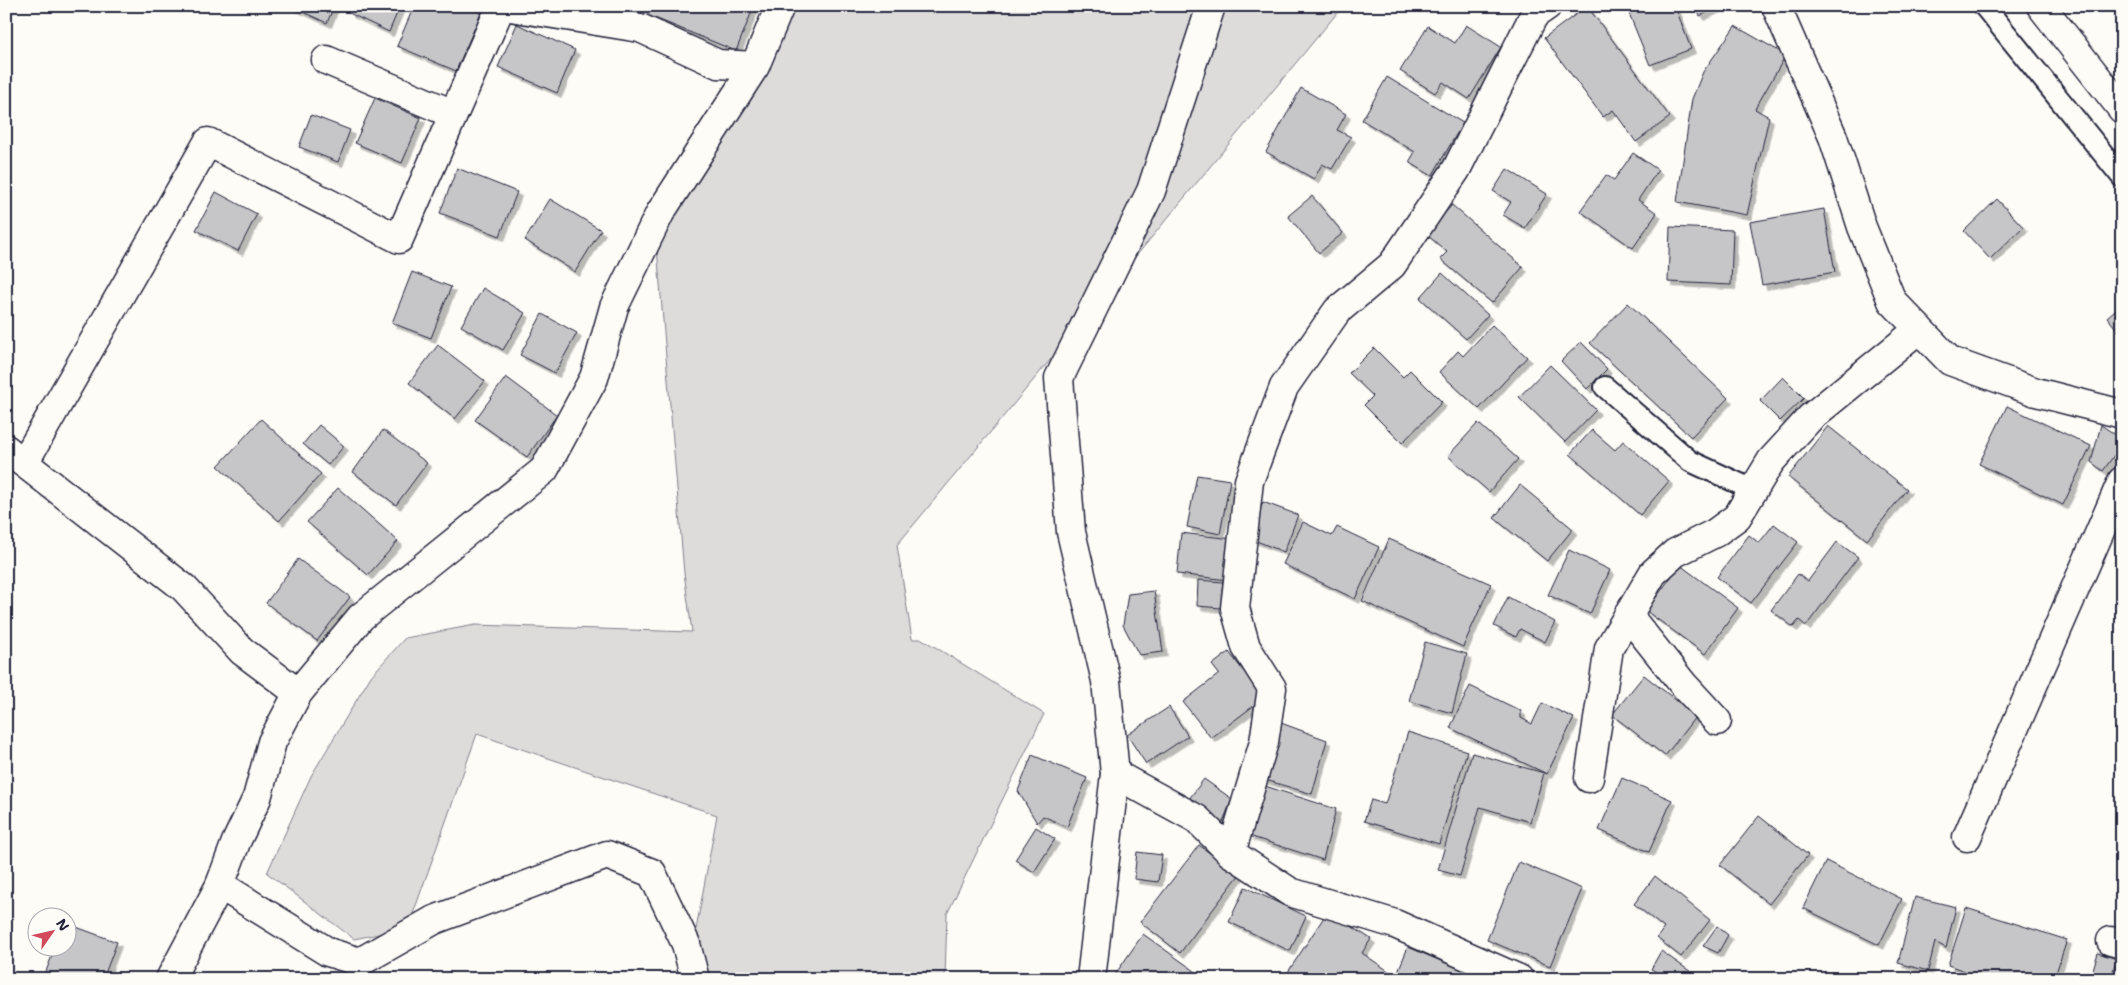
<svg xmlns="http://www.w3.org/2000/svg" width="2128" height="985" viewBox="0 0 2128 985" font-family="'Shantell Sans',sans-serif">
<style>
.green{fill:#dddcdb;stroke:#807f8b}
.building{fill:#c6c6c8;stroke:#22223b;filter:url(#shadow)}
.lines{fill:none;stroke-linecap:round;stroke-linejoin:round}
.lane-casing{stroke:#22223b;stroke-width:24}
.street-casing{stroke:#22223b;stroke-width:31}
.lane{stroke:#fdfcf7;stroke-width:20}
.street{stroke:#fdfcf7;stroke-width:28}
</style>
<defs>
<filter id="shadow"><feDropShadow dx="4.5" dy="4.5" stdDeviation="0" flood-color="#0004"/></filter>
</defs>
<rect width="100%" height="100%" fill="#fdfcf7"/>
<filter id="ink" filterUnits="userSpaceOnUse"><feTurbulence type="fractalNoise" baseFrequency=".02" numOctaves="2"/><feDisplacementMap in="SourceGraphic" scale="10" xChannelSelector="R" yChannelSelector="G"/><feConvolveMatrix kernelMatrix="1 2 1 2 8 2 1 2 1" color-interpolation-filters="sRGB"/></filter>
<g filter="url(#ink)">
<path class="green" d="M 785,6 L 1343,6 L 897,545 L 912,639 L 922,639 L 1044,714 L 947,914 L 945,979 L 687,979 L 717,815 L 477,734 L 408,928 L 354,939 L 267,873 L 311,776 L 371,676 L 405,638 L 475,625 L 692,632 L 684,573 L 655,224 Z"/>
<g class="building">
<path d="M 290,6 L 334,6 L 327,23 Z"/>
<path d="M 352,6 L 400,6 L 389,32 L 349,13 Z"/>
<path d="M 414,6 L 466,6 L 481,13 L 456,71 L 397,46 Z"/>
<path d="M 636,6 L 754,6 L 736,51 L 635,10 Z"/>
<path d="M 1587,6 L 1670,117 L 1636,142 L 1613,110 L 1603,117 L 1544,38 Z"/>
<path d="M 1626,6 L 1675,6 L 1691,49 L 1650,65 Z"/>
<path d="M 1695,6 L 1720,6 L 1700,16 Z"/>
<path d="M 517,24 L 575,50 L 557,93 L 498,67 Z"/>
<path d="M 1466,25 L 1501,47 L 1469,99 L 1443,82 L 1435,93 L 1400,71 L 1428,26 L 1455,43 Z"/>
<path d="M 1735,26 L 1786,55 L 1755,109 L 1769,117 L 1747,215 L 1677,202 L 1692,99 L 1703,72 Z"/>
<path d="M 1387,77 L 1463,123 L 1432,176 L 1409,162 L 1415,152 L 1362,120 Z"/>
<path d="M 1301,88 L 1346,114 L 1337,130 L 1351,137 L 1332,169 L 1322,164 L 1314,179 L 1266,152 Z"/>
<path d="M 375,98 L 421,118 L 402,163 L 355,143 Z"/>
<path d="M 311,115 L 350,130 L 338,162 L 299,147 Z"/>
<path d="M 1633,153 L 1658,170 L 1638,200 L 1657,213 L 1633,248 L 1580,211 L 1606,175 L 1614,180 Z"/>
<path d="M 457,168 L 517,192 L 500,236 L 440,213 Z"/>
<path d="M 1507,169 L 1547,194 L 1525,228 L 1503,215 L 1511,202 L 1493,191 Z"/>
<path d="M 216,192 L 257,214 L 238,251 L 196,230 Z"/>
<path d="M 1312,196 L 1343,233 L 1319,253 L 1288,216 Z"/>
<path d="M 550,199 L 601,230 L 575,272 L 525,240 Z"/>
<path d="M 1997,199 L 2023,227 L 1990,259 L 1964,231 Z"/>
<path d="M 1452,205 L 1523,267 L 1492,303 L 1440,259 L 1447,252 L 1426,234 Z"/>
<path d="M 1824,209 L 1835,272 L 1762,285 L 1750,222 Z"/>
<path d="M 1670,227 L 1733,230 L 1731,285 L 1668,282 Z"/>
<path d="M 412,272 L 451,287 L 431,338 L 392,323 Z"/>
<path d="M 1442,273 L 1488,315 L 1466,339 L 1420,298 Z"/>
<path d="M 483,288 L 525,313 L 503,350 L 461,326 Z"/>
<path d="M 1628,303 L 1728,398 L 1691,437 L 1590,343 Z"/>
<path d="M 2122,304 L 2122,336 L 2107,317 Z"/>
<path d="M 542,314 L 577,333 L 555,373 L 520,355 Z"/>
<path d="M 1492,325 L 1527,357 L 1479,409 L 1439,372 L 1458,351 L 1463,356 Z"/>
<path d="M 1581,342 L 1607,369 L 1587,389 L 1561,361 Z"/>
<path d="M 438,345 L 485,381 L 455,419 L 409,383 Z"/>
<path d="M 1374,348 L 1403,377 L 1410,370 L 1442,402 L 1402,443 L 1364,405 L 1373,396 L 1349,373 Z"/>
<path d="M 1550,365 L 1596,410 L 1565,442 L 1519,397 Z"/>
<path d="M 506,377 L 557,415 L 527,457 L 475,420 Z"/>
<path d="M 1783,377 L 1804,398 L 1780,421 L 1760,401 Z"/>
<path d="M 2007,406 L 2091,446 L 2063,505 L 1979,464 Z"/>
<path d="M 261,419 L 321,474 L 279,521 L 218,466 Z"/>
<path d="M 1478,423 L 1518,459 L 1489,492 L 1448,456 Z"/>
<path d="M 319,425 L 344,446 L 328,465 L 303,444 Z"/>
<path d="M 2101,425 L 2122,439 L 2122,444 L 2103,471 L 2091,462 Z"/>
<path d="M 1828,426 L 1907,489 L 1867,540 L 1788,477 Z"/>
<path d="M 383,430 L 427,463 L 396,505 L 353,472 Z"/>
<path d="M 1592,430 L 1615,450 L 1623,441 L 1669,481 L 1640,515 L 1570,454 Z"/>
<path d="M 1197,475 L 1230,480 L 1220,534 L 1187,527 Z"/>
<path d="M 1520,485 L 1573,529 L 1547,561 L 1494,518 Z"/>
<path d="M 338,488 L 398,541 L 368,575 L 307,522 Z"/>
<path d="M 1263,502 L 1298,515 L 1284,552 L 1249,538 Z"/>
<path d="M 1303,522 L 1332,536 L 1337,527 L 1379,547 L 1355,599 L 1283,564 Z"/>
<path d="M 1774,524 L 1798,542 L 1751,603 L 1717,577 L 1749,535 L 1759,543 Z"/>
<path d="M 1181,533 L 1232,539 L 1228,580 L 1177,574 Z"/>
<path d="M 1389,539 L 1491,584 L 1463,647 L 1362,601 Z"/>
<path d="M 1837,542 L 1858,557 L 1806,626 L 1799,620 L 1793,627 L 1771,610 L 1798,574 L 1808,581 Z"/>
<path d="M 1569,550 L 1610,570 L 1590,614 L 1548,595 Z"/>
<path d="M 298,559 L 350,597 L 317,641 L 266,603 Z"/>
<path d="M 1680,565 L 1738,608 L 1705,654 L 1646,611 Z"/>
<path d="M 1198,580 L 1223,582 L 1221,608 L 1197,606 Z"/>
<path d="M 1154,591 L 1163,652 L 1139,655 L 1123,625 L 1128,594 Z"/>
<path d="M 1508,597 L 1555,622 L 1545,642 L 1520,629 L 1516,637 L 1494,626 Z"/>
<path d="M 1425,642 L 1467,654 L 1452,713 L 1409,701 Z"/>
<path d="M 1229,652 L 1264,698 L 1211,738 L 1183,702 L 1219,674 L 1212,665 Z"/>
<path d="M 1644,675 L 1696,716 L 1665,756 L 1612,715 Z"/>
<path d="M 1470,686 L 1521,711 L 1521,718 L 1532,724 L 1542,703 L 1574,718 L 1547,774 L 1450,728 Z"/>
<path d="M 1169,707 L 1188,736 L 1146,764 L 1127,735 Z"/>
<path d="M 1281,723 L 1327,740 L 1312,794 L 1262,779 Z"/>
<path d="M 1408,732 L 1467,751 L 1439,844 L 1364,821 L 1371,800 L 1385,804 Z"/>
<path d="M 1472,753 L 1544,773 L 1530,822 L 1480,807 L 1460,876 L 1438,870 Z"/>
<path d="M 1032,755 L 1087,778 L 1067,827 L 1043,816 L 1037,823 L 1018,791 Z"/>
<path d="M 1622,778 L 1672,800 L 1649,852 L 1599,830 Z"/>
<path d="M 1204,779 L 1232,799 L 1222,824 L 1189,799 Z"/>
<path d="M 1265,786 L 1336,809 L 1323,860 L 1249,836 Z"/>
<path d="M 1759,816 L 1808,855 L 1769,904 L 1720,865 Z"/>
<path d="M 1036,827 L 1055,839 L 1034,872 L 1015,860 Z"/>
<path d="M 1199,845 L 1239,875 L 1180,953 L 1140,922 Z"/>
<path d="M 1137,852 L 1162,855 L 1158,882 L 1134,879 Z"/>
<path d="M 1826,861 L 1902,899 L 1879,945 L 1803,908 Z"/>
<path d="M 1519,862 L 1582,889 L 1550,966 L 1487,940 Z"/>
<path d="M 1655,876 L 1710,920 L 1681,957 L 1657,938 L 1664,928 L 1634,904 Z"/>
<path d="M 1245,887 L 1306,916 L 1290,951 L 1229,922 Z"/>
<path d="M 1915,897 L 1956,907 L 1946,948 L 1935,942 L 1928,971 L 1898,963 Z"/>
<path d="M 1966,908 L 2067,940 L 2054,979 L 1996,979 L 1990,977 L 1989,979 L 1965,979 L 1967,972 L 1948,965 Z"/>
<path d="M 1328,911 L 1371,939 L 1362,953 L 1390,972 L 1385,979 L 1292,979 L 1286,975 Z"/>
<path d="M 68,924 L 117,942 L 103,979 L 43,979 L 55,948 L 68,948 Z"/>
<path d="M 1717,926 L 1728,935 L 1718,953 L 1703,946 Z"/>
<path d="M 1143,934 L 1206,979 L 1112,979 Z"/>
<path d="M 1408,947 L 1462,970 L 1459,979 L 1402,979 L 1396,976 Z"/>
<path d="M 1661,951 L 1691,972 L 1690,979 L 1670,979 L 1651,969 Z"/>
<path d="M 2098,953 L 2117,959 L 2110,979 L 2090,979 Z"/>
<path d="M 1878,976 L 1878,979 L 1800,979 L 1800,977 Z"/>
</g>
<g class="lines">
<defs>
<g id="lane">
<path d="M 1984,6 L 2122,177"/>
<path d="M 1605,387 L 1690,461 L 1753,490"/>
</g>
<g id="street">
<path d="M 1776,6 L 1833,137 L 1862,227 L 1892,301 L 1950,361 L 2036,392 L 2122,414"/>
<path d="M 2041,6 L 2122,109"/>
<path d="M 326,60 L 453,114"/>
<path d="M 755,66 L 780,6"/>
<path d="M 6,449 L 184,588 L 242,651 L 298,693"/>
<path d="M 24,463 L 208,142 L 399,239 L 501,6"/>
<path d="M 1628,615 L 1683,684 L 1717,721"/>
<path d="M 1115,774 L 1197,819 L 1231,853 L 1290,892 L 1395,924 L 1519,979"/>
<path d="M 1589,778 L 1609,648 L 1653,573 L 1675,553 L 1715,533 L 1737,517 L 1771,461 L 1811,417 L 1919,329"/>
<path d="M 1967,837 L 2122,481"/>
<path d="M 1231,853 L 1264,742 L 1272,688 L 1246,647 L 1235,608 L 1249,481 L 1284,387 L 1337,311 L 1392,265 L 1456,170 L 1534,15 L 1547,6"/>
<path d="M 220,885 L 328,952 L 360,962 L 434,920 L 607,855 L 652,873 L 686,944 L 695,979"/>
<path d="M 2111,941 L 2122,944"/>
<path d="M 170,979 L 220,885 L 236,842 L 257,798 L 272,742 L 298,693 L 361,617 L 544,470 L 594,378 L 614,307 L 660,213 L 755,66 L 718,64 L 640,28 L 504,6"/>
<path d="M 1091,979 L 1115,774 L 1106,681 L 1071,532 L 1059,378 L 1151,191 L 1211,6"/>
</g>
</defs>
<use href="#lane" class="lane-casing"/>
<use href="#street" class="street-casing"/>
<use href="#lane" class="lane"/>
<use href="#street" class="street"/>
</g>
</g>
<rect width="2128" height="985" fill="none" stroke="#fdfcf7" stroke-width="25"/>
<rect x="12" y="12" width="2103" height="960" fill="none" stroke="#22223b" stroke-width="2" filter="url(#ink)"/>
<g transform="translate(52 932) rotate(56)"><circle r="24" fill="#fdfcf7" stroke="#a5a5ac"/>
<path d="M0-4L9 19L0 12L-9 19Z" fill="#d1495b"/>
<text y="-8" font-size="14" font-weight="bold" text-anchor="middle" fill="#22223b">N</text>
</g>
</svg>
